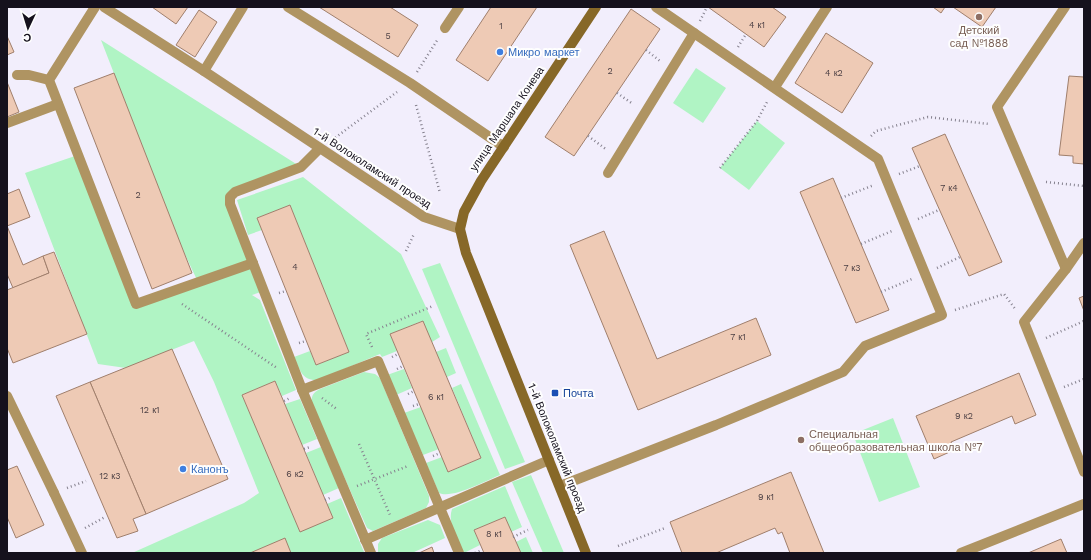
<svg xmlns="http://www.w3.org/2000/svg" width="1091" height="560" viewBox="0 0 1091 560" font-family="'Work Sans',sans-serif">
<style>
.green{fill:#b0f4c4}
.building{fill:#eecab5;stroke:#a07f6c}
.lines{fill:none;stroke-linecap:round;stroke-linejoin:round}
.path{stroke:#86828f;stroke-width:2.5;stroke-dasharray:1 3;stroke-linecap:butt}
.lane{stroke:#af9462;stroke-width:10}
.street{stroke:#af9462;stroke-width:10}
.secondary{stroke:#876828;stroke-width:10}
.education-dot{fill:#8d6e63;stroke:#fefefe;stroke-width:1.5}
.shop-dot{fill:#3f7fe0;stroke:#fefefe;stroke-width:1.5}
.transit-dot{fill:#1a4fb4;stroke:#fefefe;stroke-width:1.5}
.labels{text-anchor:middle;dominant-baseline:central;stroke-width:4;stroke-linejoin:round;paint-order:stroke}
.number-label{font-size:9px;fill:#4b3f43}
.education-label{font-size:11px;fill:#785e54;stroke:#fefefe}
.shop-label{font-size:11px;fill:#366cbe;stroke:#fefefe;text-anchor:start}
.street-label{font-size:11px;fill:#15111d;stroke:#fefefe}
.transit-label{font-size:11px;fill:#164399;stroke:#fefefe;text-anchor:start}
</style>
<rect width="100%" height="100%" fill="#f2eefc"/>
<g class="green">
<path d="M 101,40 L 301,167 L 230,197 L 264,291 L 252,295 L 260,300 L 296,390 L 282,396 L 275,381 L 242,395 L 300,532 L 327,504 L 341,498 L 364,552 L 291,553 L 284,539 L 250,553 L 132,553 L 244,503 L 259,493 L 214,382 L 194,341 L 126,368 L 98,364 L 25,173 L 78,155 L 136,304 L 131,307 L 198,282 L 181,246 Z"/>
<path d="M 696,68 L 726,88 L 703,123 L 673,103 Z"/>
<path d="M 757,121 L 785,143 L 749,190 L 720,168 Z"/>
<path d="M 303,177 L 401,254 L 440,337 L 432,342 L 422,321 L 390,334 L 397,351 L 382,357 L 380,354 L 318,380 C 302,381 300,370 294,357 L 310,351 L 316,365 L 349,352 L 290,205 L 257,218 L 262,230 L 248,235 L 237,200 Z"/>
<path d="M 440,263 L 525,462 L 505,469 L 422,269 Z"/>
<path d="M 446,348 L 456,373 L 447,377 L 436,352 Z"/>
<path d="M 404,369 L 412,388 L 396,395 L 387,375 Z"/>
<path d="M 364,372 L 375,374 L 380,378 L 429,496 L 429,502 L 426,508 L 373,531 L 367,528 L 312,405 C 311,397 312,393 320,389 Z"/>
<path d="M 461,384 L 500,475 C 485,481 453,499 439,493 L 426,463 L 442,457 L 449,472 L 481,458 L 452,388 Z"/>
<path d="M 300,399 L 317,439 L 302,445 L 285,404 Z"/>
<path d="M 421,407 L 439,449 L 423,455 L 404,413 Z"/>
<path d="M 893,418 L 920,487 L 879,502 L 853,434 Z"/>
<path d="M 321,447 L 339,488 L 323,495 L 306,453 Z"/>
<path d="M 531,475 L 564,553 L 543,553 L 512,482 Z"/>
<path d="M 505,486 L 522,527 L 511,532 L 505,517 L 474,530 L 480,545 L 464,553 C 458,539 447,524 452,509 Z"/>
<path d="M 428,520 L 440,525 L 445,538 L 412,553 L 378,553 L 378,544 L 382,538 Z"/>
<path d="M 526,537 L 533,553 L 521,553 L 516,542 Z"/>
</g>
<g class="building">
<path d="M 152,7 L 188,7 L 176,24 Z"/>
<path d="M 319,7 L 390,7 L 418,25 L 398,57 Z"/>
<path d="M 491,7 L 537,7 L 488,81 L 456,60 Z"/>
<path d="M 708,7 L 772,7 L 786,17 L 764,47 Z"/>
<path d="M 933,7 L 945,7 L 941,13 Z"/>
<path d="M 953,7 L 996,7 L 982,27 Z"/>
<path d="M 631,9 L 660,29 L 574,156 L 545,137 Z"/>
<path d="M 199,10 L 217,22 L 195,57 L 176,45 Z"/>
<path d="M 826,33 L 873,63 L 842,113 L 795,83 Z"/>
<path d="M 7,36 L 14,52 L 7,55 Z"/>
<path d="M 114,73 L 192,273 L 152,289 L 74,88 Z"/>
<path d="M 1069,76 L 1084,77 L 1084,164 L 1073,163 L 1073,156 L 1059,155 Z"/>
<path d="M 7,82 L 19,112 L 7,117 Z"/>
<path d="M 945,134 L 1002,262 L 969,276 L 912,148 Z"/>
<path d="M 833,178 L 889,310 L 856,323 L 800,192 Z"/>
<path d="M 19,189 L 30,217 L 7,226 L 23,265 L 43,256 L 49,273 L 13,288 L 7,274 L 7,194 Z"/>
<path d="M 290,205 L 349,352 L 316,365 L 257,218 Z"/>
<path d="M 604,231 L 657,359 L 756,318 L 771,355 L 638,410 L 570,245 Z"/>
<path d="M 54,252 L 87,334 L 13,363 L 7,348 L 7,290 L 49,273 L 43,256 Z"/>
<path d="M 1084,296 L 1084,311 L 1079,298 Z"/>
<path d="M 423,321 L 481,458 L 448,472 L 390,334 Z"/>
<path d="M 172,349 L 228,479 L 146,514 L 90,382 Z"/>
<path d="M 1019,373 L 1036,415 L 1015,424 L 1012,416 L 951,442 L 954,450 L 934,459 L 916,416 Z"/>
<path d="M 275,381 L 333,518 L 300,532 L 242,395 Z"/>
<path d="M 90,382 L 146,514 L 133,519 L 138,531 L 117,538 L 56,396 Z"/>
<path d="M 17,466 L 44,525 L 16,538 L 7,517 L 7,470 Z"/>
<path d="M 791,472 L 824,553 L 790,553 L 782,532 L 778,534 L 775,528 L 716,553 L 682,553 L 670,522 Z"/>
<path d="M 505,517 L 521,553 L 484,553 L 474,530 Z"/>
<path d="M 285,538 L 291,553 L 250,553 Z"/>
<path d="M 1061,539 L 1067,553 L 1028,553 Z"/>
<path d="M 432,547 L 434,553 L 419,553 Z"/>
</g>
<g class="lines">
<g class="path">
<path d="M 700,21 L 707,7"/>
<path d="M 738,47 L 746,34"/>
<path d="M 646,50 L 660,61"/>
<path d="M 417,72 L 438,39"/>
<path d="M 617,93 L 633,104"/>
<path d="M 416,105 L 440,193"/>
<path d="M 588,136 L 607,150"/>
<path d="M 871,136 L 876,131 L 928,117 L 989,124"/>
<path d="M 332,140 L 397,92"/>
<path d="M 720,168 L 757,121 L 768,100"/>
<path d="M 899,174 L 920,166"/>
<path d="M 1046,182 L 1084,186"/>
<path d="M 841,198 L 874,185"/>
<path d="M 918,219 L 939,210"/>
<path d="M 861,244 L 892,231"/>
<path d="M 406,251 L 414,234"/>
<path d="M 937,268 L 960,257"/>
<path d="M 881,292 L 912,279"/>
<path d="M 279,293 L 286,291"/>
<path d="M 182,304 L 277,368"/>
<path d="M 955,310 L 1004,294 L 1016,310"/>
<path d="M 1046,338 L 1084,321"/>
<path d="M 299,343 L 306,341"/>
<path d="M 372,347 L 366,334 L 433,306"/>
<path d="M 392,357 L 398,354"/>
<path d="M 397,369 L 403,366"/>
<path d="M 1064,387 L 1084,379"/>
<path d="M 408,394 L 414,391"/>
<path d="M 322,398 L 338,410"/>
<path d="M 284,401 L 290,398"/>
<path d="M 413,406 L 419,404"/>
<path d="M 359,444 L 390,515"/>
<path d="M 304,449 L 310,447"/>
<path d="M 433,456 L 440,453"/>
<path d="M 357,486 L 408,466"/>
<path d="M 67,488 L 86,481"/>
<path d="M 325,500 L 332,497"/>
<path d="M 85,528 L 105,517"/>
<path d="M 513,537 L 528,530"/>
<path d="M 618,546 L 665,528"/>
<path d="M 475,553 L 482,550"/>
</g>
<g class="lane">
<path d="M 95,7 L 49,80 L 136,304 L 253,263"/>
<path d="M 288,7 L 410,83 L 504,147"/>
<path d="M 1065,7 L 997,107 L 1066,269"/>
<path d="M 445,28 L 459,7"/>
<path d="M 204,71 L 243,7"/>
<path d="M 17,75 L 29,75 L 49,80"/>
<path d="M 775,87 L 827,7"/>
<path d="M 7,123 L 58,104"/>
<path d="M 319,149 L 301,167 L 235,192 L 230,197 L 230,204 L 303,392 L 371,553"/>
<path d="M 608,173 L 694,33"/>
<path d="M 1084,243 L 1066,269 L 1024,322 L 1084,472"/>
<path d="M 302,390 L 378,361 L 459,553"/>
<path d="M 560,486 L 716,425 L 843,372 L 865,346 L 942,315 L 878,159 L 656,7"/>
<path d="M 54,493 L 82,553"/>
<path d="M 365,540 L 549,460"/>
<path d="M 961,553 L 1084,504"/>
</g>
<g class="street">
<path d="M 104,7 L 204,71 L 424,217 L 460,229"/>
<path d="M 7,396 L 54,493"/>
</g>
<path class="secondary" d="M 586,553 L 466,253 L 460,229 L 464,212 L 481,181 L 596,7"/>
</g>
<g class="education-dot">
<circle cx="979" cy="17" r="4"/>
<circle cx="801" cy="440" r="4"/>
</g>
<g class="shop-dot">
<circle cx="500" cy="52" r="4"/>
<circle cx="183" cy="469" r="4"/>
</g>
<rect class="transit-dot" x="551" y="389" width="8" height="8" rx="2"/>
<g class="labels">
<g class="number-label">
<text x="757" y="25">4 к1</text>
<text x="501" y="26">1</text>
<text x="388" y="36">5</text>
<text x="610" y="71">2</text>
<text x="834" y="73">4 к2</text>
<text x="949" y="188">7 к4</text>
<text x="138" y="195">2</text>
<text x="295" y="267">4</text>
<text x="852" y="268">7 к3</text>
<text x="738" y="337">7 к1</text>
<text x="436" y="397">6 к1</text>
<text x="150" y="410">12 к1</text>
<text x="964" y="416">9 к2</text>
<text x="295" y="474">6 к2</text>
<text x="110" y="476">12 к3</text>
<text x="766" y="497">9 к1</text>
<text x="494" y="534">8 к1</text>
</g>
<g class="education-label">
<text x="979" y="30">Детский<tspan x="979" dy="13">сад №1888</tspan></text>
<text x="809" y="434" text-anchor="start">Специальная<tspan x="809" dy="13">общеобразовательная школа №7</tspan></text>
</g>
<g class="shop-label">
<text x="508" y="52">Микро маркет</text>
<text x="191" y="469">Канонъ</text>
</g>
<g class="street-label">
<text transform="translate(507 119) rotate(-56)">улица Маршала Конева</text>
<text transform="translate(372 168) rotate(33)">1-й Волоколамский проезд</text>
<text transform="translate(557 448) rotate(68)">1-й Волоколамский проезд</text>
</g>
<g class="transit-label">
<text x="563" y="393">Почта</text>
</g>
</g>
<rect width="1091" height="560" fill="none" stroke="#15111d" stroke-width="16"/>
<g transform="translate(28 28) rotate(184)" stroke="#fefefe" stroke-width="3" paint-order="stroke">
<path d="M0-3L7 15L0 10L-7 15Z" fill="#15111d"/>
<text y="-6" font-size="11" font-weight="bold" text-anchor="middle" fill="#15111d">С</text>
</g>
</svg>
